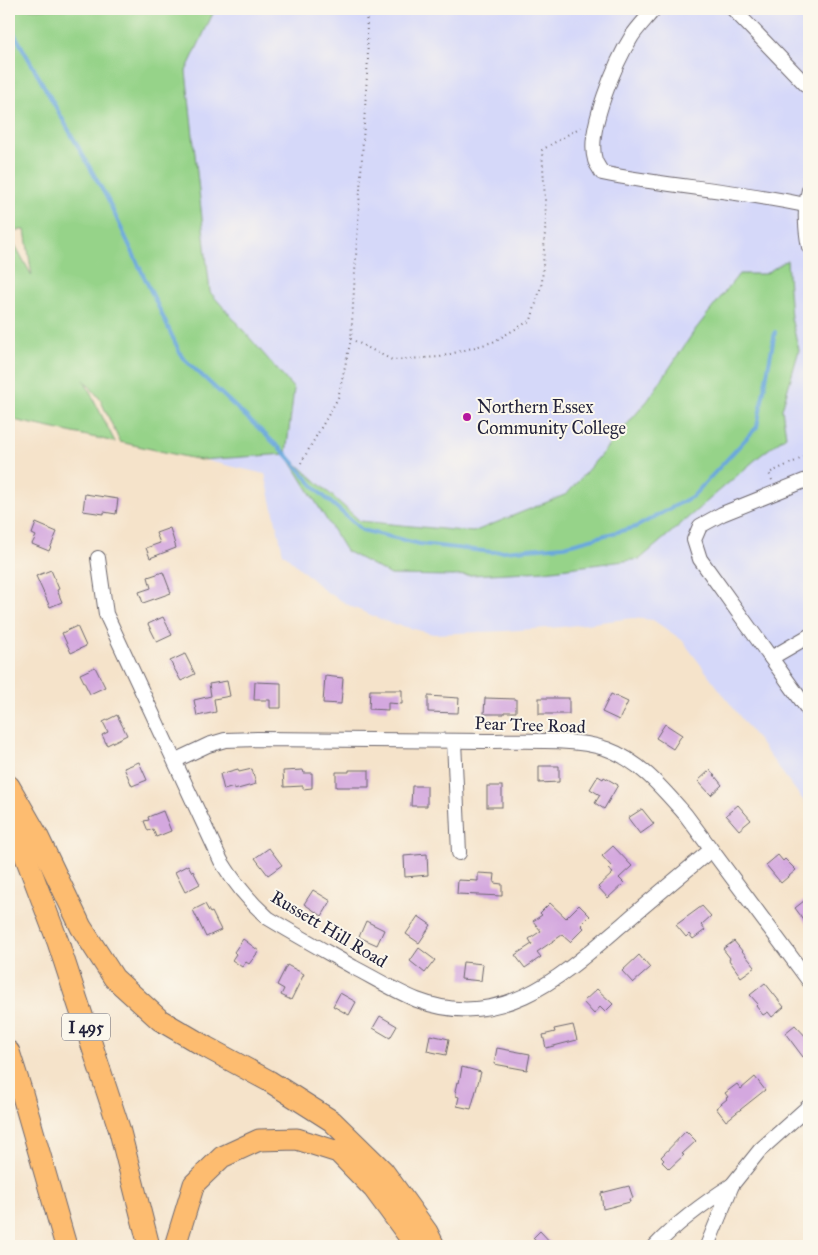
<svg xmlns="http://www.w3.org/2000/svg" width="818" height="1255" viewBox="0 0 818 1255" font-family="'IM FELL Great Primer',serif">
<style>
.built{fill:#d5d8f9}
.green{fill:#96d389;stroke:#5c7a62}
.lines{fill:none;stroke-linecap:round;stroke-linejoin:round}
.stream{stroke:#6ba8dd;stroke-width:4}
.building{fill:#d4a8df}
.minor-casing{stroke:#6c666d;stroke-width:16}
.highway-casing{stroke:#6c666d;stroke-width:23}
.path{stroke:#6c666d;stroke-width:2;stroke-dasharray:1 4;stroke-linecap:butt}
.minor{stroke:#fff;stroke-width:14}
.highway{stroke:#fdbc70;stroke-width:21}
.poi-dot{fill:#b5179e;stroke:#fbf7ec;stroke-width:2}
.labels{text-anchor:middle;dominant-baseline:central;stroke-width:4;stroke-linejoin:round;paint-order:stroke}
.shield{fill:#fbf7ec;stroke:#636270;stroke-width:1}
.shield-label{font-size:16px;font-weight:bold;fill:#22223b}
.poi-label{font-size:18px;fill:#22223b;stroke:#fbf7ec;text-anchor:start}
.street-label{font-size:18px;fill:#22223b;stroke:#fbf7ec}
</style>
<rect width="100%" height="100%" fill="#fbf7ec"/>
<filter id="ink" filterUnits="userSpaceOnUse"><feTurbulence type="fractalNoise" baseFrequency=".02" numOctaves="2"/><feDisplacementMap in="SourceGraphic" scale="10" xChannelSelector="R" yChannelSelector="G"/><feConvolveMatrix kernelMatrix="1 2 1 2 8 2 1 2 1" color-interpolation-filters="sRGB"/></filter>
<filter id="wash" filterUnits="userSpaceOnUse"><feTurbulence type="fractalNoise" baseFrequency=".0096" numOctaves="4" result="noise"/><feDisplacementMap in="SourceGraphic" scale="20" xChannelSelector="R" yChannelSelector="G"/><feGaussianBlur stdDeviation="1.12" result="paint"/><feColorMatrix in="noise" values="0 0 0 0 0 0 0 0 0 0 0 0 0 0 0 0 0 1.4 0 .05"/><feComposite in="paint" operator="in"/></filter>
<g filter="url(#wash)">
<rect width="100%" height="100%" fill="#f5e3ca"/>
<path class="built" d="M 9,9 L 809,9 L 809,808 L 682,640 L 653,620 L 633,618 L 561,627 L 505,631 L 433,634 L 387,622 L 352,607 L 325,591 L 283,553 L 265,474 L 138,445 Z"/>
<path class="green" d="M 9,9 L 215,9 L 186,71 L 210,292 L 294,389 L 286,454 L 360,521 L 473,532 L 567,494 L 648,400 L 695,330 L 739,274 L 765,274 L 787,260 L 791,318 L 799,350 L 782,409 L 786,436 L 761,455 L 640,559 L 544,571 L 453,576 L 391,575 L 346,551 L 286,454 L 200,460 L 120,442 L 100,399 L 84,380 L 115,442 L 9,419 L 9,237 L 14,243 L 32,276 L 25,230 L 9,230 Z"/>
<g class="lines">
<path class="stream" d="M 9,24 L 107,198 L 182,357 L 286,454 L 319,492 L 362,530 L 420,544 L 492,552 L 564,546 L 636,527 L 693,496 L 757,427 L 775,332"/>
</g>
<g id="blocks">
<g class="building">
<path d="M 85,494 L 118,499 L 116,514 L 104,512 L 104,514 L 83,511 Z"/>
<path d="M 36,523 L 57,532 L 49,551 L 32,544 L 36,536 L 32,534 Z"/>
<path d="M 170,528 L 176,548 L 150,558 L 146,548 L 160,543 L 156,533 Z"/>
<path d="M 51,570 L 59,589 L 57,590 L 62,602 L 50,607 L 36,576 Z"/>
<path d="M 163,572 L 171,593 L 143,603 L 139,592 L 151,588 L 148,577 Z"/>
<path d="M 163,617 L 172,635 L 157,642 L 148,624 Z"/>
<path d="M 77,626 L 86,646 L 71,653 L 62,633 Z"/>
<path d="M 185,654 L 195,674 L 181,681 L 170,661 Z"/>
<path d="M 95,667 L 105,687 L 90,694 L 80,674 Z"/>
<path d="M 325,676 L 343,678 L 341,704 L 323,703 Z"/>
<path d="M 227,681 L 230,696 L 214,699 L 216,712 L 197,716 L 194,700 L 211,696 L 209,684 Z"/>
<path d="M 255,682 L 281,683 L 281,708 L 270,708 L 270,700 L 254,700 Z"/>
<path d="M 370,690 L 402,690 L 402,704 L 388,703 L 388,710 L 369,709 Z"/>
<path d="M 611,694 L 628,702 L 619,720 L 602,712 Z"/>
<path d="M 428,696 L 459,698 L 458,713 L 428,712 Z"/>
<path d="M 485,698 L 516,699 L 516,712 L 504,712 L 504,714 L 484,714 Z"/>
<rect x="539" y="698" width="30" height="16"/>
<path d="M 117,715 L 127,735 L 107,745 L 102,735 L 108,732 L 103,722 Z"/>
<path d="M 665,724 L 682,735 L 673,749 L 656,738 Z"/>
<path d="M 139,762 L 147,780 L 132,786 L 124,768 Z"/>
<path d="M 539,766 L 559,766 L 559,782 L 539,783 Z"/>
<path d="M 238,769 L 239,772 L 252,769 L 256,784 L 234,790 L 234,787 L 224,790 L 220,774 Z"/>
<path d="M 303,770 L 304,773 L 312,773 L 312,788 L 303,789 L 303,786 L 284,787 L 283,771 Z"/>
<path d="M 349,770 L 369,770 L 369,787 L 336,787 L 336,772 L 349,772 Z"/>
<path d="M 710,770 L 722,785 L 711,795 L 698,781 Z"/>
<path d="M 598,776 L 603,779 L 604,777 L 618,785 L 604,809 L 595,803 L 600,795 L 590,789 Z"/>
<path d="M 412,786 L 427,786 L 427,806 L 411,806 Z"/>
<rect x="487" y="786" width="15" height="21"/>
<path d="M 738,805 L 751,820 L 739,830 L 726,815 Z"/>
<path d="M 642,809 L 654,824 L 640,834 L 628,818 Z"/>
<path d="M 163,811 L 171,831 L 156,837 L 153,829 L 148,831 L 144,821 L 149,820 L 148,817 Z"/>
<path d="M 613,846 L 632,866 L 619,878 L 624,883 L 608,898 L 598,887 L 613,873 L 608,869 L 611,866 L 602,856 Z"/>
<path d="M 269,848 L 282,865 L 268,875 L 255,858 Z"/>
<path d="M 427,854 L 428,875 L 405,877 L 404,856 Z"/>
<path d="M 778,855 L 783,861 L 785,859 L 796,870 L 781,883 L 766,865 Z"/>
<path d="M 188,865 L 192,872 L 193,871 L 200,884 L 185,892 L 175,872 Z"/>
<path d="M 478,873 L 495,874 L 494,883 L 502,884 L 502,896 L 457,894 L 458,880 L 478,881 Z"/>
<path d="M 313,890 L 331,901 L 322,916 L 304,904 Z"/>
<path d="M 809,897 L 809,927 L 795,908 Z"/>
<path d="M 550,903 L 566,918 L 579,905 L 590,916 L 581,925 L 584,928 L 570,942 L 562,935 L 537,952 L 541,957 L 525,968 L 515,955 L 532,944 L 529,939 L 541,931 L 533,921 L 542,915 L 540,913 Z"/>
<path d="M 205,904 L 210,913 L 212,912 L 221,930 L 206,937 L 193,910 Z"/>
<path d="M 702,906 L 711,916 L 701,925 L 705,930 L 693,939 L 689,934 L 686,937 L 676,925 Z"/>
<path d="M 418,916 L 431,925 L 419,943 L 406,934 Z"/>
<path d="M 366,921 L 384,930 L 377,945 L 359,937 Z"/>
<path d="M 243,939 L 259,951 L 249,964 L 246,962 L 242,967 L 232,960 L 236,954 L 234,952 Z"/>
<path d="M 734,941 L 755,967 L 741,977 L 729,960 L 730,958 L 723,949 Z"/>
<path d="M 419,948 L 435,960 L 425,973 L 410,961 Z"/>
<path d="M 639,955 L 650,968 L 633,983 L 622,971 Z"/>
<path d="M 463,962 L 483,964 L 481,981 L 461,979 Z"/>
<path d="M 287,965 L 304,974 L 291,1000 L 281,995 L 284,989 L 277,985 Z"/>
<path d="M 765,983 L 784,1007 L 772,1017 L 768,1012 L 763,1015 L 756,1006 L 758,1004 L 750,995 Z"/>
<path d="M 597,989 L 613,1004 L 605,1012 L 600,1007 L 594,1014 L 583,1002 Z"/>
<path d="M 340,993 L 356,1002 L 349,1015 L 333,1006 Z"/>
<path d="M 380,1016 L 397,1026 L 390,1038 L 373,1028 Z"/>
<path d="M 573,1025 L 577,1040 L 546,1048 L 543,1035 L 555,1032 L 554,1029 Z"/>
<path d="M 795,1025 L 809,1040 L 809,1052 L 803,1057 L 785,1033 Z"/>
<path d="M 430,1035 L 449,1039 L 446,1055 L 427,1051 Z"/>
<path d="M 497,1048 L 530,1054 L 527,1070 L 494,1064 Z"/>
<path d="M 462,1067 L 481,1072 L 471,1109 L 457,1106 L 459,1097 L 456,1096 L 456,1092 L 455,1091 L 457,1082 L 459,1083 Z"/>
<path d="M 755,1077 L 765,1090 L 726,1121 L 716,1108 L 727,1099 L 726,1098 L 728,1097 L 725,1093 L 737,1084 L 741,1089 Z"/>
<path d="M 686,1131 L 696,1141 L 682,1154 L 684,1155 L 669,1169 L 662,1162 L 664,1160 L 661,1157 Z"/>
<path d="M 629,1186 L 633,1198 L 629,1199 L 630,1202 L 603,1209 L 601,1193 Z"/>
<path d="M 540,1231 L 554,1246 L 540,1246 L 533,1238 Z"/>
</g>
</g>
</g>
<g filter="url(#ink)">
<use href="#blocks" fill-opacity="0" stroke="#6c666d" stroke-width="1"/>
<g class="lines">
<defs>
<g id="minor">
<path d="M 654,9 C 647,18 638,27 632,36 C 616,61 586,131 595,160 C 596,164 600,169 602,173 C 669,187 738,190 805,205"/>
<path d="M 733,9 L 809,88"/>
<path d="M 809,190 C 804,209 805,227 809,247"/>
<path d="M 809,479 L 722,514 L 700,526 L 694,540 L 700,559 L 809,711"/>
<path d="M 98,558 L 106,614 L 221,861 C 235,884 248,900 268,918 C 296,935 325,951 353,967 C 374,978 395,991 417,1000 C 503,1033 564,974 624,923 C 653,898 682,874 711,850"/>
<path d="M 771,658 L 809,636"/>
<path d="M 454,741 L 459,853"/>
<path d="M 176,760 L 208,745 L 225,740 L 258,739 C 334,740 410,740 486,741 C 521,741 575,738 607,749 C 640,761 663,789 685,814 L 809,981"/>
<path d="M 655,1246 C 678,1222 704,1203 732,1185"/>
<path d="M 707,1246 L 732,1185 L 760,1150 L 809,1106"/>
</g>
<g id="highway">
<path d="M 9,786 L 37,835 L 81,927 L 114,978 L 160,1020 L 206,1047 L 269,1081 L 332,1121 L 383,1171 L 427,1232 L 434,1246"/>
<path d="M 9,813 L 58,942 L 119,1128 L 149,1246"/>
<path d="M 9,1052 L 22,1093 L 66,1246"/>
<path d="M 175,1246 L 194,1184 L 222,1157 L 259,1140 L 297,1139 L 338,1152 L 374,1189 L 416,1246"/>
</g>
</defs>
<use href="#minor" class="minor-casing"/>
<use href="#highway" class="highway-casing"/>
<g class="path">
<path d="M 366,9 L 368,58 L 351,339 L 392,360 L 440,357 L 493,342 L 531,320 L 542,283 L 546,216 L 542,150 L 584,125"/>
<path d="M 301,463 L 338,398 L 351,339"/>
<path d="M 772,480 L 769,473 L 809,455"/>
</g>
<use href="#minor" class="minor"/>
<use href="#highway" class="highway"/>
</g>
</g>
<circle class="poi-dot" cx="467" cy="417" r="5"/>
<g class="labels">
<rect class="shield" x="62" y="1013.5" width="48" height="27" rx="4"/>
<g class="shield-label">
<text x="86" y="1027">I 495</text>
</g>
<g class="poi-label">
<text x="477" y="407">Northern Essex<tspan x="477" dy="21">Community College</tspan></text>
</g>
<g class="street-label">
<text transform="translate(530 725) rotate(2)">Pear Tree Road</text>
<text transform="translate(329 929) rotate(31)">Russett Hill Road</text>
</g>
</g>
<rect width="818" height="1255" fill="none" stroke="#fbf7ec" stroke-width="30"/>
</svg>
